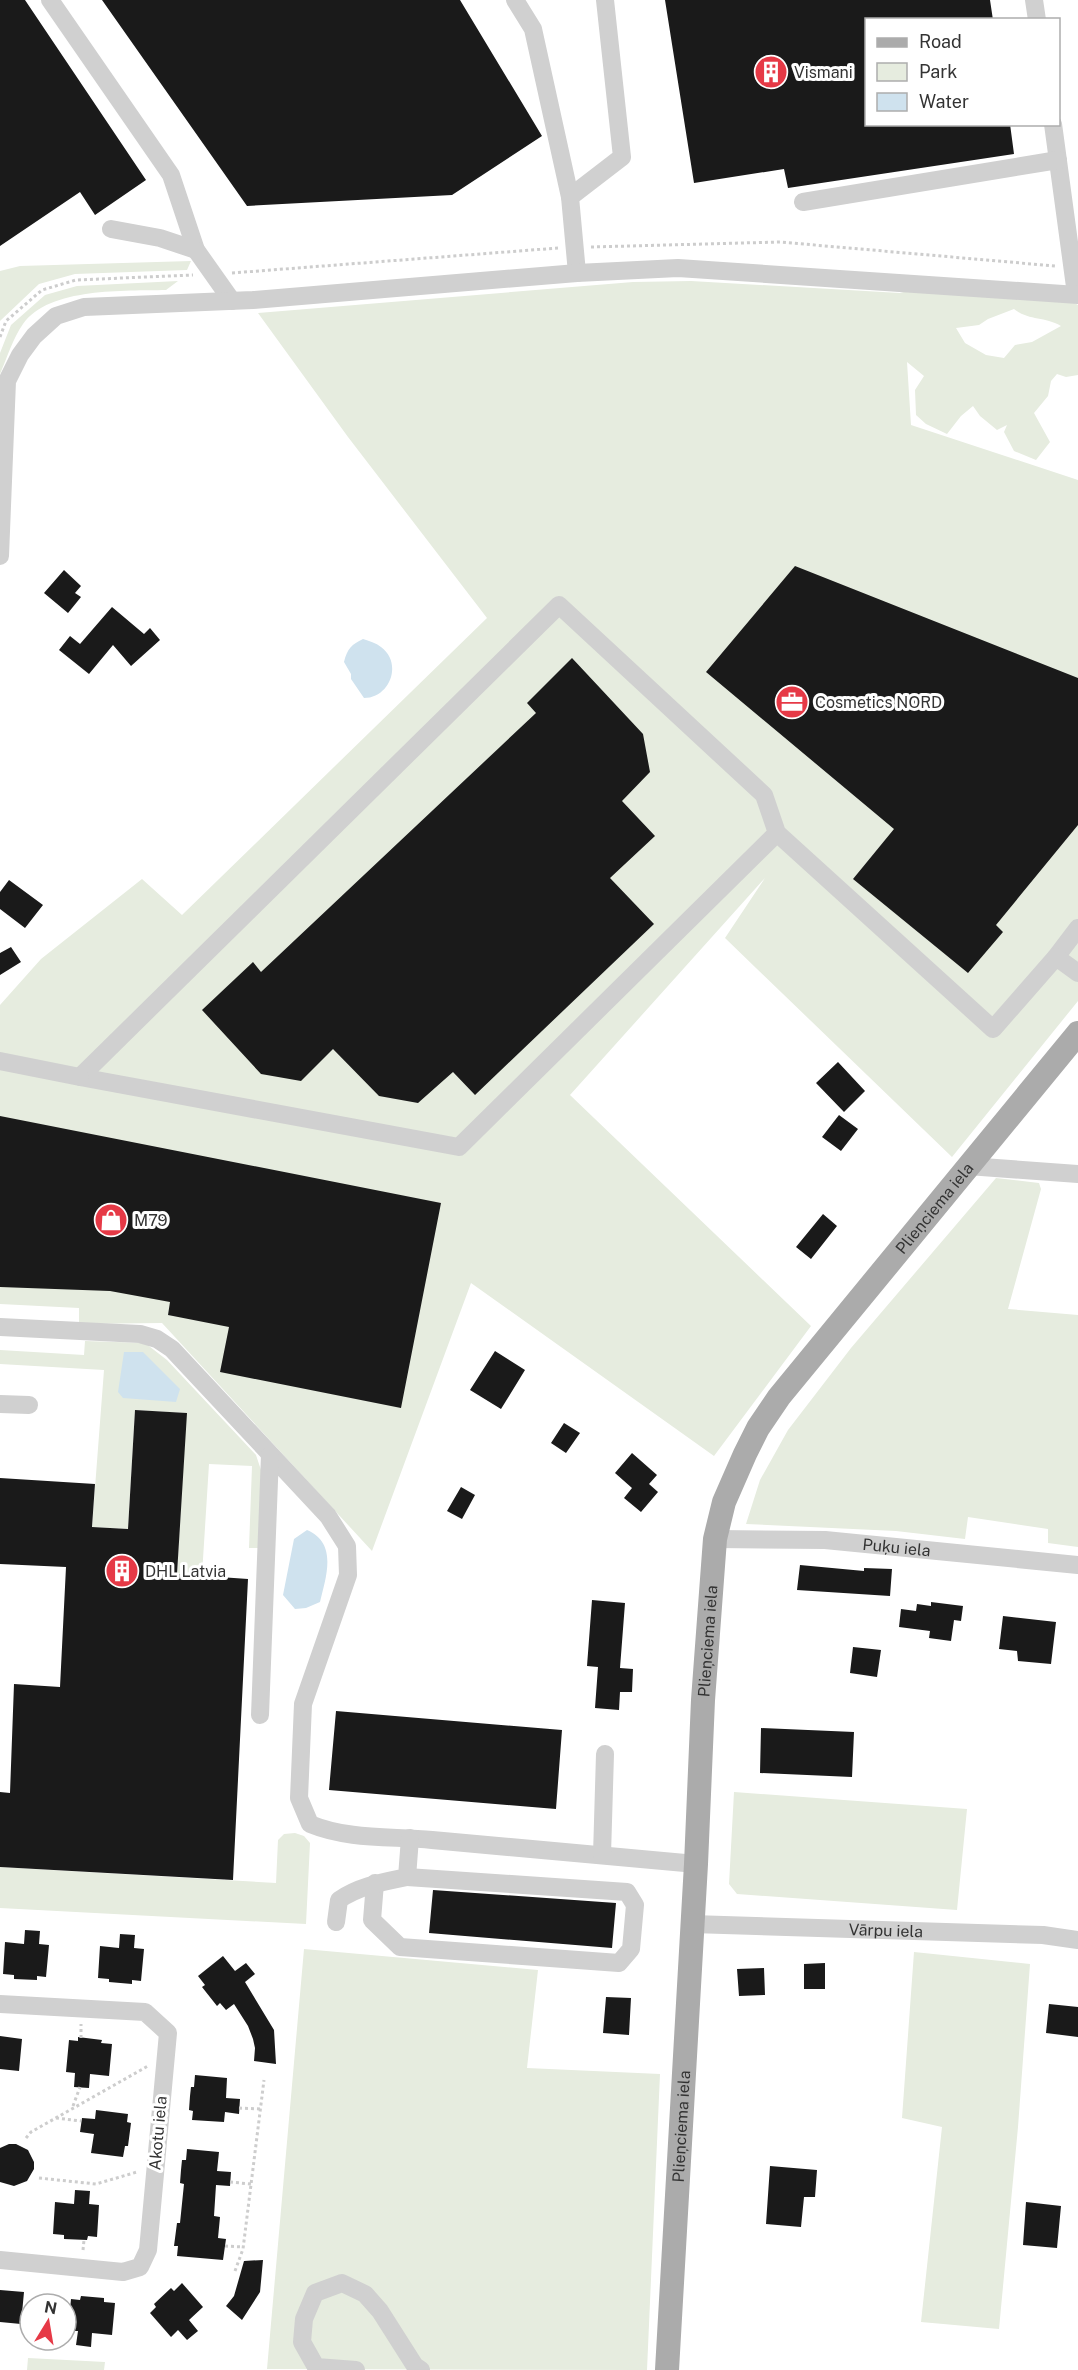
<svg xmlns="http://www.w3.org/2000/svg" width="1078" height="2370" viewBox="0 0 1078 2370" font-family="'Public Sans',sans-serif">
<rect width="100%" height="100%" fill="#fff"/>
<path fill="#e6ecdf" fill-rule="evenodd" d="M191,261L187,270L75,274L39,284L0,321V271L20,266Z
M178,281L166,290C126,291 49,287 23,324C13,338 7,358 0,374V353L11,325L45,295L77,286Z
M691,281L900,293L918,288L1069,300L1078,305V375L1066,377L1057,374L1051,381L1048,396L1034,413L1050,442L1036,460L1014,451L1004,432L1007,425L997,430L980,416L973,406L961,416L947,434L926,424L916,415L915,390L924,376L907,362L911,425L1078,480V1001L952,1157L725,938L765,878L570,1095L811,1326L714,1456L471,1283L372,1551L162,1323L79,1324V1308L0,1304V1005L41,959L142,879L182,915L487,618L348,437L258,313L633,282ZM1014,309C1029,321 1044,316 1061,326L1032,342L1015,345L1004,358L986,355L965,343L956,328L979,325L988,319Z
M996,1178L1039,1183L1041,1189L1008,1309L1078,1315V1547L1048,1543V1529L968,1517L965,1539L896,1531L746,1524L760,1480L788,1430L851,1348Z
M85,1341L145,1343L167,1360L256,1455L263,1476L259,1548H249L252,1466L209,1464L202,1575L177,1574L186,1413L135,1410L128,1529L92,1527L104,1370L0,1364V1350L84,1355Z
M734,1792L967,1809L957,1910L737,1894L729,1884Z
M295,1833L304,1836L310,1843L306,1924L0,1908V1867L276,1883L278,1840L284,1834Z
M304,1949L538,1970L527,2068L660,2074L647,2370L267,2369Z
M914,1952L1030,1964L1018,2127L999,2329L921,2322L942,2127L902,2118Z
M28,2358L105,2362L104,2370H27Z"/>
<path fill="#cfe2ee" d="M363,639C369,641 376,643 381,647C403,663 390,698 364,698L351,679V674L344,662C347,649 352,644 363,639Z
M124,1352H143L180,1389L176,1402L123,1398L118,1392Z
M307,1530C338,1543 326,1577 320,1602L306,1608L295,1609L283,1595L294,1539Z"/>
<path fill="#1a1a1a" d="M0,0H25L146,180L95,215L80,192L0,246Z
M102,0H460L542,136L452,195L247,206Z
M665,0H990L993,20H867V124H1010L1014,154L788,188L784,169L694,183Z
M795,566L1078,678V825L996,925L1003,932L968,973L853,879L894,829L706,672Z
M64,570L81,586L75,593L81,597L68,613L44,593Z
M112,607L144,634L150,628L160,640L131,666L113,645L89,674L59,650L70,636L80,644Z
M572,658L643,734L650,772L622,801L655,836L610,878L654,924L475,1095L453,1072L418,1103L379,1096L333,1049L301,1081L261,1074L202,1010L253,962L261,972L536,713L527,703Z
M9,880L43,905L25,928L0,909V892Z
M11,947L21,962L0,975V953Z
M838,1062L865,1091L844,1112L816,1083Z
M839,1115L858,1129L841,1151L822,1137Z
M0,1116L441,1203L401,1408L220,1372L229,1327L168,1315L170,1302L110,1291L0,1287Z
M823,1214L837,1226L811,1259L796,1247Z
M495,1351L525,1370L501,1409L470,1390Z
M135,1410L187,1413L177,1574L248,1579L233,1880L0,1867V1792L10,1793L14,1684L60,1687L66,1567L0,1564V1478L95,1484L92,1527L128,1529Z
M564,1423L580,1433L566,1453L551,1443Z
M632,1453L657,1475L649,1484L658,1492L641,1512L624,1498L632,1488L615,1473Z
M461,1487L475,1495L462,1519L447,1511Z
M800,1565L864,1571V1568L892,1569L890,1596L797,1590Z
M592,1600L625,1603L620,1668L633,1669L632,1692H620L619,1710L595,1708L598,1667L587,1666Z
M931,1602L963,1606L961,1621L954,1620L951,1641L929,1638L930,1631L899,1627L901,1609L916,1611L917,1604L931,1606Z
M1003,1616L1056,1622L1051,1664L1018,1661L1017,1651L999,1649Z
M853,1647L881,1650L877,1677L850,1673Z
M336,1711L562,1730L556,1809L329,1790Z
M761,1728L854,1732L852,1777L760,1773Z
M433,1890L616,1903L612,1948L429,1933Z
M25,1930L40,1931L39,1944L49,1945L46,1977L37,1976V1980L14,1979V1975L3,1974L5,1942L24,1944Z
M120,1934L135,1935L134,1948L144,1949L141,1981L132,1980V1984L109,1982V1979L98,1978L100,1946L119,1948Z
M223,1956L235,1971L246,1963L255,1974L245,1982L274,2030L276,2064L254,2061L255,2048L253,2039L248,2026L234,2004L226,2010L220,2003L217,2006L202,1987L205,1985L198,1976Z
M825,1963V1989H804V1964Z
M764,1968L765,1995L739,1996L737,1969Z
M606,1997L631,1998L629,2035L603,2033Z
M1049,2004L1078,2007V2037L1046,2033Z
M0,2036L22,2039L19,2071L0,2069Z
M78,2037L102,2040L101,2043L112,2044L109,2076L90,2074L89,2088L74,2087L75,2073L66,2072L69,2040L78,2041Z
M195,2075L227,2078L226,2098L240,2099L239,2114L225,2112L224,2122L192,2120L193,2111L189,2110L190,2096L191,2087H194Z
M96,2110L128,2114L127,2122L131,2123L128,2146H125L123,2157L91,2153L94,2134L80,2132L82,2118L95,2119Z
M9,2144H16L28,2150L34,2162V2169L27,2181L14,2186L0,2182V2148Z
M187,2149L219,2152L217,2171L231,2172L230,2186L216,2185L214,2216L220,2217L218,2238L226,2239L223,2260L177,2256L178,2246H174L177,2223H180L184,2184L180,2183L181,2170L182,2160H186Z
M770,2166L817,2170L815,2197H804L801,2227L766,2224Z
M75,2190L90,2191L89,2204L99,2205L97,2237L88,2236L87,2240L64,2239V2235L53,2234L55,2202L74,2204Z
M1026,2202L1061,2206L1057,2248L1023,2245Z
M263,2260L260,2292L242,2320L226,2306L234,2296L244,2261Z
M182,2283L203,2307L189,2320L198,2331L187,2340L178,2330L171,2337L150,2313L156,2307L154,2304L171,2288L174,2291Z
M0,2290L24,2292L21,2324L0,2322Z
M81,2296L104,2298V2302L115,2303L112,2335L92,2333L91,2347L76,2345L78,2331H68L71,2299L80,2300Z"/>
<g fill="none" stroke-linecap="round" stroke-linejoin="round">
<path stroke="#cdcdcd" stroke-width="3" stroke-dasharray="3 3" stroke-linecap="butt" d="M591,247L780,242L1055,266
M232,273L558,248
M0,337L6,321L42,290L76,280L193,275
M81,2038V2024
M73,2106L80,2087
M239,2108L260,2109
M56,2118L81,2121
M26,2138L31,2132L148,2066
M39,2178L96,2184L137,2172
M230,2182L251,2184
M225,2246L244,2247
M83,2250L84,2240
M235,2271L243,2249L264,2080"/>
<g stroke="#d0d0d0" stroke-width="18">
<path d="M50,0L171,175L196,250L232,301"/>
<path d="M515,0L533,29L570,197"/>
<path d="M1034,0L1037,20"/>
<path d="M1053,124L1076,294"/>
<path d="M803,202L1058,160"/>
<path d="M111,229L160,238L196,250"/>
<path d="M577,273L570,197L622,157L605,0"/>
<path d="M0,556L7,381L20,355L34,336L56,316L84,307L253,300L577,273L678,268L1078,295"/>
<path d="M777,833L459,1147L80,1077L559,605L764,795L777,833L993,1029L1056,957L1078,928"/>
<path d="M1056,957L1078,973"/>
<path d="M0,1061L80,1077"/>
<path d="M968,1166L1078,1174"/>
<path d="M0,1327L140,1334L157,1339L172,1349L328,1516L347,1546L348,1575L303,1704L299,1798L310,1824C349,1840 391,1836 432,1840C520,1848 608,1856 696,1864"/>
<path d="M0,1404L29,1405"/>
<path id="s1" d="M715,1539L825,1540L1078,1565"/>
<path d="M260,1715L270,1455"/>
<path d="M602,1855L605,1754"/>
<path d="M375,1883L372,1920L400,1947L619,1963L631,1949L635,1905L627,1892L407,1877"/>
<path d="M336,1922L339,1900C359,1886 383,1882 407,1877L410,1838"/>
<path id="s2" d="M692,1924L1043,1935L1078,1940"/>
<path d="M0,2004L145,2012L168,2033L148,2250L140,2267L123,2272L0,2260"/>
<path d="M356,2370L316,2367L302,2342L304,2319L315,2293L342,2283L365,2294L380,2311L415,2366L421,2370"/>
</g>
<path stroke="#ababab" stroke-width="24" id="s3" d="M667,2370L696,1864L703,1700L715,1539L724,1502L745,1454L758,1428L779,1397L1078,1033"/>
</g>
<defs>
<g id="building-disc" transform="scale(1.725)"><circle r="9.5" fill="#e63946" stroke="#fff"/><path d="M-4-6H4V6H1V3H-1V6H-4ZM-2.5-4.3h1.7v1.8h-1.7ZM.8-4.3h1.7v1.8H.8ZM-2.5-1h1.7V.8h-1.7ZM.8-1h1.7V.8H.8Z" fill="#fff"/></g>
<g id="office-disc" transform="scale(1.725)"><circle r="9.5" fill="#e63946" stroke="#fff"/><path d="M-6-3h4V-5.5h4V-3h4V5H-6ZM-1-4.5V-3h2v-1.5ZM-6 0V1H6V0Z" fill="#fff"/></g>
<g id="shop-disc" transform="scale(1.725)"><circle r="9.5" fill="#e63946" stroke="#fff"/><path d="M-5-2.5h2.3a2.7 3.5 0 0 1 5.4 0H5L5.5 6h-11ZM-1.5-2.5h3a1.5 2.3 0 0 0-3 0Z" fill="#fff"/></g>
</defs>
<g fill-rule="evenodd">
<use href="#building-disc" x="771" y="72"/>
<use href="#office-disc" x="792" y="702"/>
<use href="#shop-disc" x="111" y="1220"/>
<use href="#building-disc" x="122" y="1571"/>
</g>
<g text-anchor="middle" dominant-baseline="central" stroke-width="6" stroke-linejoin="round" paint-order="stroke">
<g font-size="16" fill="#333" stroke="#fff" text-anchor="start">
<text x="794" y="72">Vismani</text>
<text x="815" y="702">Cosmetics NORD</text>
<text x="134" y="1220">M79</text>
<text x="145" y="1571">DHL Latvia</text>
</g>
<g font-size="16" fill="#333" stroke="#fff">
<text stroke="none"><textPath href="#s3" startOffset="1234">Plieņciema iela</textPath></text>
<text stroke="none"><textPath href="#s1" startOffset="182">Puķu iela</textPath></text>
<text stroke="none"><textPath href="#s3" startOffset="730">Plieņciema iela</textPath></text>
<text stroke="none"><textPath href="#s2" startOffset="194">Vārpu iela</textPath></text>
<text stroke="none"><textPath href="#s3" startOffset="244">Plieņciema iela</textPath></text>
<text transform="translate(158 2133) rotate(-85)">Akotu iela</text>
</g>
</g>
<rect x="865" y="18" width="195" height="108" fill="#ffffff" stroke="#adadad" stroke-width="1.5"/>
<rect x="877" y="38" width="30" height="9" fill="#ababab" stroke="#adadad" stroke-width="1.5"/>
<text x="919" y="48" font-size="18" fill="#333333">Road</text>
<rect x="877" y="63" width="30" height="18" fill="#e6ecdf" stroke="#adadad" stroke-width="1.5"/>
<text x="919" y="78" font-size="18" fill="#333333">Park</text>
<rect x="877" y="93" width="30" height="18" fill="#cfe2ee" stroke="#adadad" stroke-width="1.5"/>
<text x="919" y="108" font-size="18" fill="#333333">Water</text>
<g transform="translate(48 2322) rotate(11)"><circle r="28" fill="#ffffff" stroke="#adadad" stroke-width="1.5"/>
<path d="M0-4.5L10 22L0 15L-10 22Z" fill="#e63946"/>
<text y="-9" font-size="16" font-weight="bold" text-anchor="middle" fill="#333333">N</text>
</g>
</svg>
